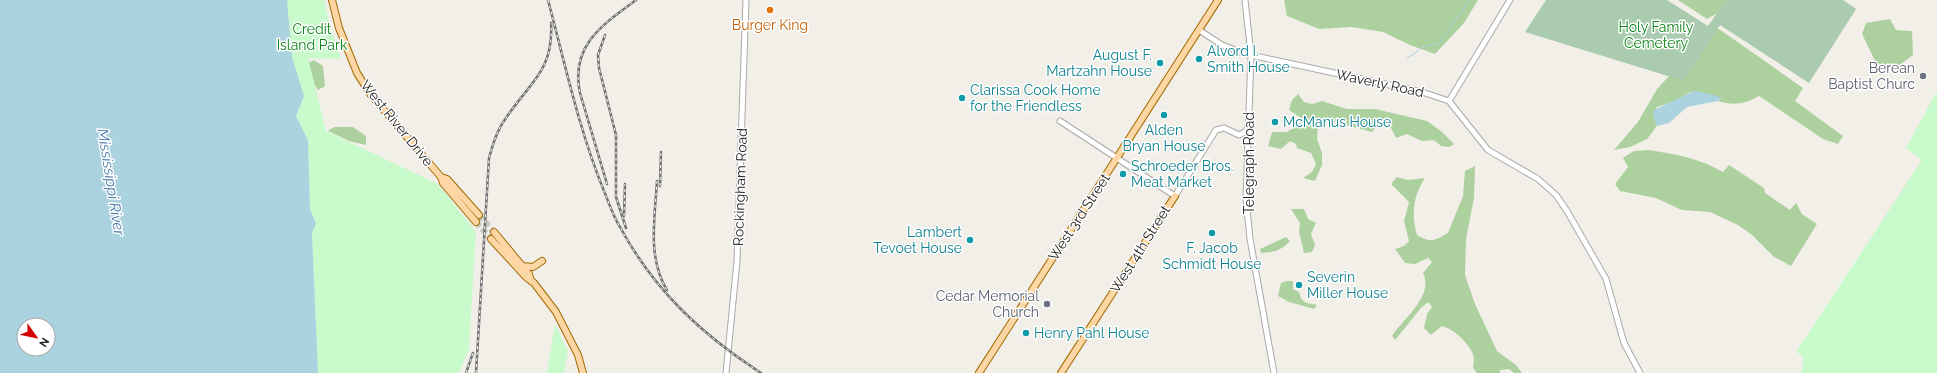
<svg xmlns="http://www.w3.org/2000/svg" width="1937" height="373" viewBox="0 0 1937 373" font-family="Raleway,sans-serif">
<rect width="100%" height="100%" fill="#f2efe9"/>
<path fill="#add19e" d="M1284,0H1478L1464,23L1435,54L1410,45L1383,32L1352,27L1319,29L1287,16Z
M1678,0H1727L1718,13L1707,19Z
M1890,19L1896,30L1912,31L1913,55L1897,67L1877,65L1862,34L1866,23Z
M1713,29H1719L1803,88L1795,101L1843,136L1838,144L1823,139L1759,96C1745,104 1734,106 1718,101L1721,98L1690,92L1678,100L1657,107L1653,115L1657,126L1647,139L1630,147L1614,150L1638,122L1657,89Z
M314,60L323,66L325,86L318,90L314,84L308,63Z
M1298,94L1304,102L1312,104L1322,101L1347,109H1375L1427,121L1442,132L1454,144L1450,147L1441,146L1434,140L1422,141L1407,134L1396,138L1390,126H1377L1372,132L1330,121L1318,127L1317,139L1322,153V165L1315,181L1303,178L1312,172L1316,164L1311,153L1297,148L1296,144L1290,141L1281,149L1268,146L1272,132H1287L1301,123V118L1289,110L1292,100Z
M334,127H353L366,136V145L349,141L328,131Z
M1648,150C1675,154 1699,158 1723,172L1729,165L1764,188L1765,193L1790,210L1796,203L1802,214L1817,224L1791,266L1774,257L1752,235L1738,225L1710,212L1682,210L1656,198L1620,191L1615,184L1628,167L1623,158L1634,151Z
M1475,166L1474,198L1466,239L1465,275L1475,304L1497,351L1516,365L1522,373H1514L1509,369L1500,370V373H1477L1473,368C1473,365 1474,362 1474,359C1473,346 1454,329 1442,326L1431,335L1424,328L1427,314L1432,307L1428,302L1421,308L1395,340L1392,336C1404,318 1434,296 1423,273L1432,262L1428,258L1415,264L1405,263L1395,249L1404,246L1409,241L1404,221L1409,202L1391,184L1397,177L1408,180L1425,178C1413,196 1411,215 1417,235C1431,243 1434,241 1448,233L1463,196L1465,171Z
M1291,209H1304L1308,219L1316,223L1311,234L1315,245L1312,252L1304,253L1299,232L1300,223Z
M1286,237L1290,241C1281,251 1274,252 1261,253L1260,249Z
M1287,281H1293V289L1299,292C1301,303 1307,303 1317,305L1314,309L1289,302L1278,296L1281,283Z"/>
<path fill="#aacbaf" d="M1546,0H1667L1708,26L1726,0H1843L1856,9L1809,83L1720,25L1684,81L1525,32Z"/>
<path fill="#c8facc" d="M287,0H324L329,21L341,59L308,58L326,131L438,184L476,232L469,349L459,373H318L312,233L316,224L310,209L308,140L296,116L304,96L292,57Z
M1937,91V373H1800L1803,367V356L1796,352L1922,160L1906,148Z
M555,324L568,351L564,373H547Z"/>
<path fill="#aad3df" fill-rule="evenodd" d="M0,0H287L292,57L304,96L296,116L308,140L310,209L316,224L312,233L318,373H0ZM24,325H48V349H24Z
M1694,91L1714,95L1721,98L1718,101L1687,107L1669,123L1657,126L1653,115L1654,110Z"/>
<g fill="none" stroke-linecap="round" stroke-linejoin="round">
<path stroke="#aad3df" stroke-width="1" d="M1407,58L1414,54L1422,47L1439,43L1470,0"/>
<path stroke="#c8c6c1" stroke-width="6" stroke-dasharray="6 3" stroke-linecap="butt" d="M479,215L494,232
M476,222L491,239"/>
<g stroke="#a9a9a9" stroke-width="7">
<path id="minor" d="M1245,0L1251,55L1246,199L1250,239L1274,373
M1199,30L1222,45L1246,54L1422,92L1449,101L1488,150L1538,179L1556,195L1567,211L1606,279L1624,343L1640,373
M1449,101L1510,0
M1060,121L1175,196L1216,130L1224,128L1239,135L1245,132L1248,127
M726,373L737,261L746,0"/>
</g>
<g stroke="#a06b00" stroke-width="8">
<path id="major" d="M332,0L339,28L357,73L371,95L441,177L443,183L476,222
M441,177L447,179L479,215
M494,232L529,274L531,281
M491,239L526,277L534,283L556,312L578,355L583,373
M522,266L533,267L542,261
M979,373L1218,0
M1061,373L1175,196"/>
</g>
<use href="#minor" stroke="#fff" stroke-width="5"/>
<use href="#major" stroke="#fcd6a4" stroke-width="6"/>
<g stroke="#707070" stroke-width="2.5">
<path id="rail" d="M548,0C565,64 579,130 604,191C609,203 613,216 620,227C654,290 701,334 761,373
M605,35L598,55L599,68L616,135V197L626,228
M657,181C655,216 647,258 667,290
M607,184L580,93C570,46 602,25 636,0
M660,186L661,152
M624,216L625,184
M466,373L473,353
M476,373L489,158C493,144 497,130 506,118C529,83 554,71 551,23"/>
</g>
<use href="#rail" stroke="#fff" stroke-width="1" stroke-dasharray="3" stroke-linecap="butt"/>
</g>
<circle fill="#e8710a" stroke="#fff" stroke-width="1.5" cx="770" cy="10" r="4"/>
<g fill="#0f9aa8" stroke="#fff" stroke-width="1.5">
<circle cx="1199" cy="59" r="4"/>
<circle cx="1160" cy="63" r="4"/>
<circle cx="962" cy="98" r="4"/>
<circle cx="1164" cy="115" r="4"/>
<circle cx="1275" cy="122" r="4"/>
<circle cx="1123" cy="174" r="4"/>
<circle cx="1212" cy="233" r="4"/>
<circle cx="970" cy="240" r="4"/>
<circle cx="1299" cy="285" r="4"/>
<circle cx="1026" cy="333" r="4"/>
</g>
<g fill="#6b7280" stroke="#fff" stroke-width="1.5">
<circle cx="1923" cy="76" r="4"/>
<circle cx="1047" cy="304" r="4"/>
</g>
<g text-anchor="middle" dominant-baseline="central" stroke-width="3" stroke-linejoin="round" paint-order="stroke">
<g font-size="14" fill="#c56008" stroke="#fff">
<text x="770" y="25">Burger King</text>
</g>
<g font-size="14" fill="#0c8416" stroke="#fff">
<text x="1656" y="27">Holy Family<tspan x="1656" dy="16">Cemetery</tspan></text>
<text x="312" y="29">Credit<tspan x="312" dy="16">Island Park</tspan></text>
</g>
<g font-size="14" fill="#0d838f" stroke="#fff" text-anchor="start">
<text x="1207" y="51">Alvord I.<tspan x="1207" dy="16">Smith House</tspan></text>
<text x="1152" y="55" text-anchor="end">August F.<tspan x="1152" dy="16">Martzahn House</tspan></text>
<text x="970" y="90">Clarissa Cook Home<tspan x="970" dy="16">for the Friendless</tspan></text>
<text x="1283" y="122">McManus House</text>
<text x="1164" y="130" text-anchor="middle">Alden<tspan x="1164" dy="16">Bryan House</tspan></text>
<text x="1131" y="166">Schroeder Bros.<tspan x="1131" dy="16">Meat Market</tspan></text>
<text x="962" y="232" text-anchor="end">Lambert<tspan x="962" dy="16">Tevoet House</tspan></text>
<text x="1212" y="248" text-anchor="middle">F. Jacob<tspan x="1212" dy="16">Schmidt House</tspan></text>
<text x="1307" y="277">Severin<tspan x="1307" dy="16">Miller House</tspan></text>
<text x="1034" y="333">Henry Pahl House</text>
</g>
<g font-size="14" fill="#5b616d" stroke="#fff" text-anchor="end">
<text x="1915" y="68">Berean<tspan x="1915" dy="16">Baptist Churc</tspan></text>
<text x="1039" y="296">Cedar Memorial<tspan x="1039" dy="16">Church</tspan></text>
</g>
<g font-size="14" fill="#222" stroke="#fff">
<text transform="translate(1380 83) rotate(12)">Waverly Road</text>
<text transform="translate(397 123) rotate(51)">West River Drive</text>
<text transform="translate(1249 163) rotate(-90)">Telegraph Road</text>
<text transform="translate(740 187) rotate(-88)">Rockingham Road</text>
<text transform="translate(1079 217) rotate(-57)">West 3rd Street</text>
<text transform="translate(1140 249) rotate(-58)">West 4th Street</text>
</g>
<g font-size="15" font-style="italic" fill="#4a7aab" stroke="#fff">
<text transform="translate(111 182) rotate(81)">Mississippi River</text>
</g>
</g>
<g transform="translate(36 337) rotate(123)"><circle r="19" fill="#ffffff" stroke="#a7a7a7"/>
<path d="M0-3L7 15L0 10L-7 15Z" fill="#d40000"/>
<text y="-6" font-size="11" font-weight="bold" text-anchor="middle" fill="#222222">N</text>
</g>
</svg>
